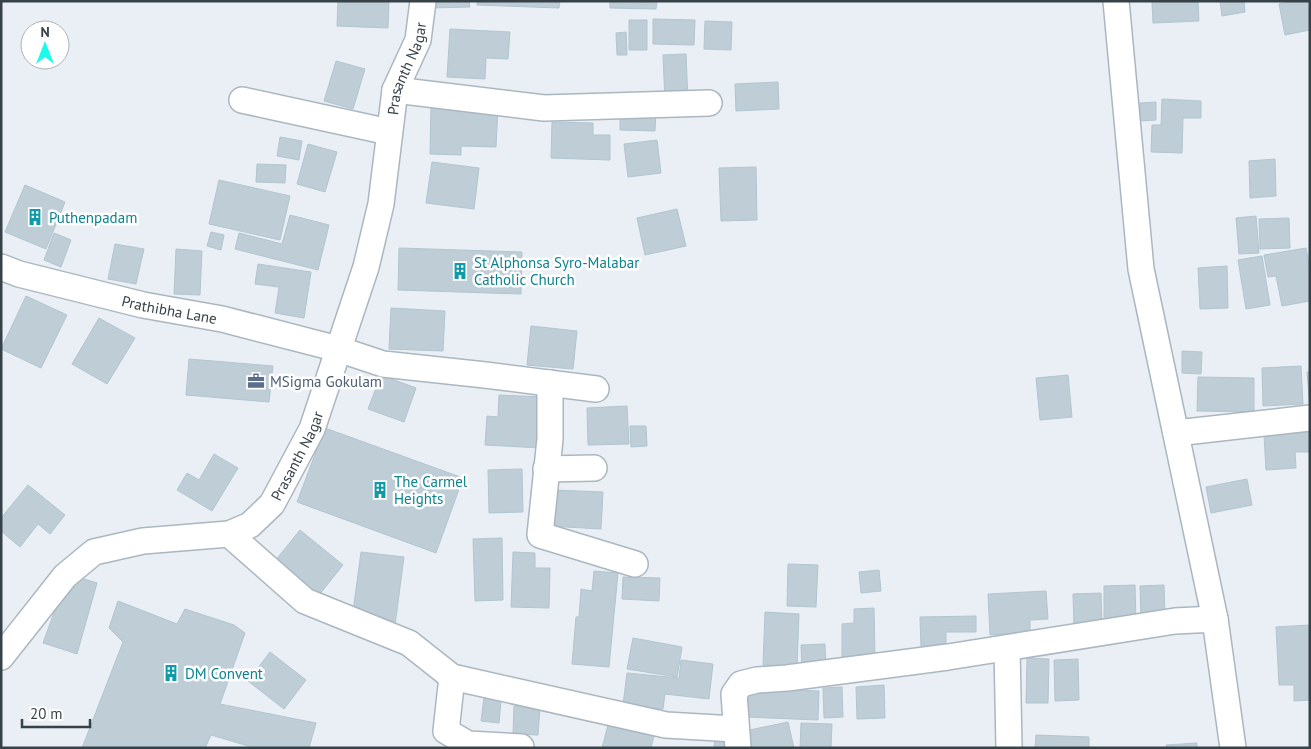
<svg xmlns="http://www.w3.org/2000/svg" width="1311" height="749" viewBox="0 0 1311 749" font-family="'PT Sans',sans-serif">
<rect width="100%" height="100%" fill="#e9eff4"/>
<path fill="#becdd6" stroke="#b1c5d1" d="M338,1H389L388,28L337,26Z
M429,1H469L470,7L430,8Z
M477,1H560L559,8L477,5Z
M610,1H657L656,9L610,8Z
M1152,1H1198L1199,21L1153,23Z
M1220,1H1244L1245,12L1222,16Z
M1294,1H1310V30L1285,35L1279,4Z
M653,19L695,20L694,45L653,44Z
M629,20H647V50H629Z
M705,21L732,22L731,50L704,49Z
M450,29L510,32L508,59L486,58L485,79L447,77Z
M626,32L627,55H617L616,33Z
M686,54L688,101H665L663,55Z
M336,61L365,69L353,109L324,101Z
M778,82L779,109L736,111L735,84Z
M1162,99L1201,101V118H1183L1182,153L1151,152L1152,125H1161Z
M1156,102V120L1140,121V103Z
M431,104L498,106L496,147L461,146V155L430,154Z
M620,109H656L655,131L620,130Z
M552,122L593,123V135H610V160L551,158Z
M280,137L302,141L299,160L277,156Z
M657,140L661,173L628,177L624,144Z
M308,144L337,152L325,192L297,184Z
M1275,159L1276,196L1250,198L1249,161Z
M432,162L479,168L474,209L426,203Z
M257,164L286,165L285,183L256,182Z
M756,167L757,220L721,221L719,168Z
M219,180L290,196L280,240L209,224Z
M25,185L65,202L46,249L5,232Z
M677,209L686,246L645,255L637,218Z
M290,215L329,225L318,270L235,249L239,233L282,244Z
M1256,216L1259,253L1239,254L1236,218Z
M1289,218L1290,248L1260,249L1259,219Z
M211,232L224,235L221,250L207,246Z
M54,233L71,240L61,267L44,260Z
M115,244L144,249L136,284L108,279Z
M399,248L522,252L521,294L398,290Z
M1306,248L1310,269V301L1282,306L1276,276L1268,277L1264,255Z
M176,249L202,251L200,295L174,294Z
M1262,256L1270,305L1246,309L1238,260Z
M258,264L311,272L304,318L275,313L279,287L255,284Z
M1227,266L1228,308L1200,309L1198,268Z
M26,296L67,315L41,368L1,349Z
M391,308L445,311L443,351L389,349Z
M99,318L135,338L107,384L72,364Z
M531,326L577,331L573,369L527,365Z
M1182,351L1202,352L1201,374L1182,373Z
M189,359L273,366L269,402L186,395Z
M1301,366L1303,404L1263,406L1262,368Z
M1307,372H1310V409Z
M381,375L416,388L404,422L368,409Z
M1068,375L1072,417L1040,420L1036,378Z
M1198,377L1254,378V412L1197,411Z
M499,395L544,397L541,448L485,445L487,416L498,417Z
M627,406L629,444L588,445L587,408Z
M630,426H646L647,446L631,447Z
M325,428L463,478L436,553L297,502Z
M1309,432L1310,452H1295L1296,468L1266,470L1264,435Z
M214,454L238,468L212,511L177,490L187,473L199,480Z
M522,469L523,512L489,513L488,470Z
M1247,479L1252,505L1211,513L1206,487Z
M28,485L65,515L50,534L38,524L20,547L1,531V518Z
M553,490L603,492L601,529L548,526Z
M300,530L343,565L319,595L275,561Z
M502,538L503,600L475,601L473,539Z
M361,552L404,557L395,625L352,619Z
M513,552L535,553V568H550L549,608L511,607Z
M788,564L818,565L816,607L787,606Z
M879,570L881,591L861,593L859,572Z
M594,571L618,573L609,667L572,664L576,617H579L581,589L592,591Z
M68,574L97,583L77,654L43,643Z
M623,577L660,578L659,601L622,599Z
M1135,585L1136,624L1104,625V586Z
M1164,585L1165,619H1141L1140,586Z
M1046,591L1048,619L1030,620V632L990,635L988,594Z
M1101,593L1102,626L1074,627L1073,594Z
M118,601L177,624L185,609L234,625L245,633L220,704L316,723L309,748H255L211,735L205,748H82L123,642L109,628Z
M874,608L875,659L842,660V624L854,623V609Z
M765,612L799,614L797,666L763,665Z
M976,616V632H946V647H921L920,617Z
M1310,625V700L1294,701V685H1279L1276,627Z
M633,638L682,647L677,677L627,669Z
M825,644L826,671L802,672L801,645Z
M270,652L306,680L284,709L248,681Z
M1027,658L1049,659L1048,703H1026Z
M1078,659L1079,700L1055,701L1054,660Z
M681,660L713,664L709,699L665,694L663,709L623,705L627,673L679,678Z
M884,685L885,718L857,719L856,687Z
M842,687L843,717L824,718L823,688Z
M748,688L819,691L818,720L746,717Z
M484,698L501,700L499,723L481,721Z
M514,706L540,707L538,735L513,734Z
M609,721L655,732L651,748H602Z
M788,722L794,748H743L740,732Z
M801,723L832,724L831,748H800Z
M715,734L731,735L730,748H714Z
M1036,735L1089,737V748H1035Z
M1197,743V748H1167L1166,745Z"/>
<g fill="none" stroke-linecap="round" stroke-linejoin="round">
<g stroke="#abb7c0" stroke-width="28">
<g id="minor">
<path d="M1116,1L1141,269L1215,619"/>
<path d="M395,90L544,108L709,103"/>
<path d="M242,100L389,132"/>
<path id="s1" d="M1,267L19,274L143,305L222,319L338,349L383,364L485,375L596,389"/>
<path d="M550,383V439L540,535L635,564"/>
<path d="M1176,433L1310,418"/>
<path d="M546,469L594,468"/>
<path d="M229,534L305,601L409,643L452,677L666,725L735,729"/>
<path d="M1007,648L1009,748"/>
<path id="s2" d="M1,657L65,576L94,552L143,541L229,534L250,525L272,504L312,429L366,267L381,204L395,90L418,40L423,1"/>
<path d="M452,677L446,731L468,744L521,747"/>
<path d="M738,748L734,694L741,684L757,680L787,678L948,657L1175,621L1215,619L1233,748"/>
</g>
</g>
<use href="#minor" stroke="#fff" stroke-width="25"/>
</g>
<defs>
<g id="building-bare" transform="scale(1.35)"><path d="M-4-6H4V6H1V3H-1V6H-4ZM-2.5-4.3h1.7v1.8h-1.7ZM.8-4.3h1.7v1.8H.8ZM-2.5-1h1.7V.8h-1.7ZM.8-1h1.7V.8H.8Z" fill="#0f9aa8" stroke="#fff" stroke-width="2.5" paint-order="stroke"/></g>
<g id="office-bare" transform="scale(1.35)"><path d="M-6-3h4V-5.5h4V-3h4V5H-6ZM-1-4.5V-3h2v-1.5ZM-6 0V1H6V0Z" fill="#5c6f8a" stroke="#fff" stroke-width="2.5" paint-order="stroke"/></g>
</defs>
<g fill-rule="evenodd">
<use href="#building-bare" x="35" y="217"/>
<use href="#building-bare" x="460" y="271"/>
<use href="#office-bare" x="256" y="381"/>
<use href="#building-bare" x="380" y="490"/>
<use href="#building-bare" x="171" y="673"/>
</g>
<g text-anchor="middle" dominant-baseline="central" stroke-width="5" stroke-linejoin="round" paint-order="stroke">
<g font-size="15" fill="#374248" stroke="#fff">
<text stroke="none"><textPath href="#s2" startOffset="790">Prasanth Nagar</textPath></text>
<text stroke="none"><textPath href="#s1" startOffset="174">Prathibha Lane</textPath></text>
<text stroke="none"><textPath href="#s2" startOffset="385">Prasanth Nagar</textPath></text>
</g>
<g font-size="15" fill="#0d838f" stroke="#fff" text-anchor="start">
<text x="49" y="217">Puthenpadam</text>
<text x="474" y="262">St Alphonsa Syro-Malabar<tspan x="474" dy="17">Catholic Church</tspan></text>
<text x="394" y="481">The Carmel<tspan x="394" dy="17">Heights</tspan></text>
<text x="185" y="673">DM Convent</text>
</g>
<g font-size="15" fill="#4e5e75" stroke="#fff" text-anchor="start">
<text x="270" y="381">MSigma Gokulam</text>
</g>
</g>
<rect width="1311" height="749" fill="none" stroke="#374248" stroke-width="5"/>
<g transform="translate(45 45)"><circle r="24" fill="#ffffff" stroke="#afb3b6"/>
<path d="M0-4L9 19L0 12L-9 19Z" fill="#19fceb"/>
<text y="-8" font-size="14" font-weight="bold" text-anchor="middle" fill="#374248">N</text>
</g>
<path d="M22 719v8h68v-8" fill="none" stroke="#374248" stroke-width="2.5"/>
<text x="30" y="719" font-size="15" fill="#374248" stroke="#ffffff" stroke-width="4" paint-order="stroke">20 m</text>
</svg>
